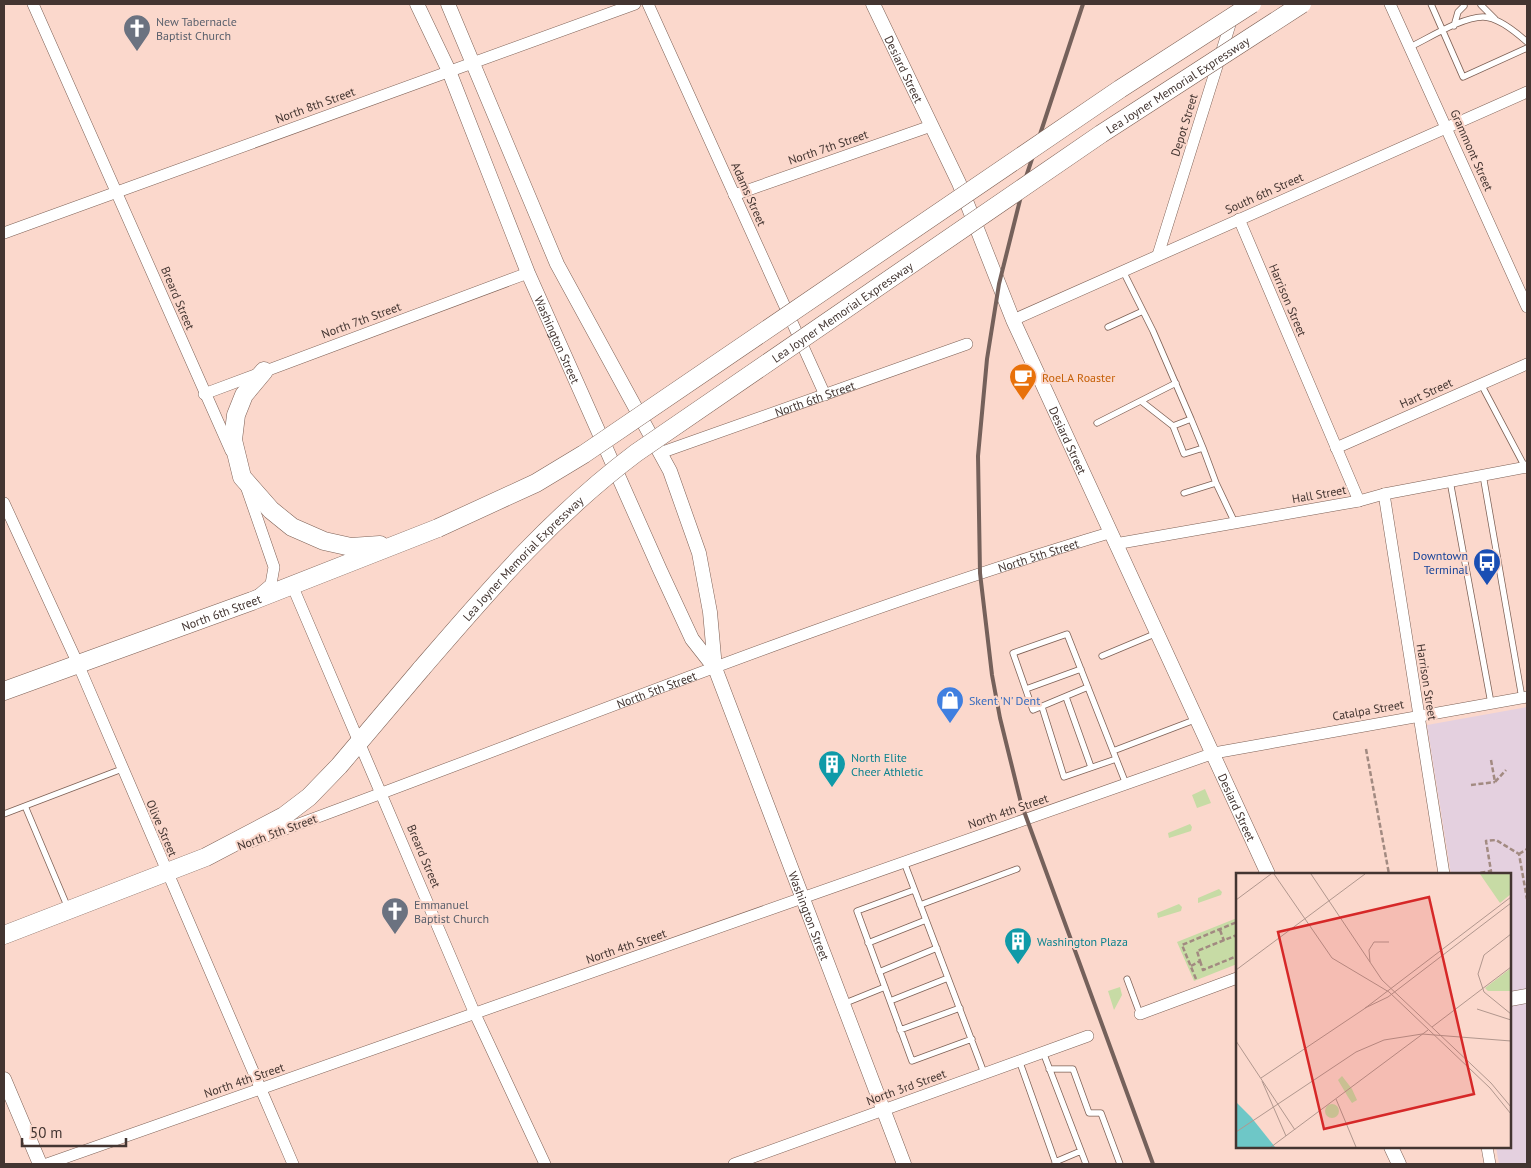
<svg xmlns="http://www.w3.org/2000/svg" width="1531" height="1168" viewBox="0 0 1531 1168" font-family="'PT Sans',sans-serif">
<rect width="100%" height="100%" fill="#fbd8cc"/>
<path fill="#e4d0df" d="M1527,707V1164H1499L1496,1147H1510V874H1451L1427,725Z"/>
<path fill="#c7dba5" d="M1205,789L1211,803L1197,808L1192,795Z
M1190,824L1192,827L1191,831L1169,838L1168,833Z
M1219,889L1222,892L1221,895L1198,903V898Z
M1179,904L1182,907L1181,911L1158,918L1157,913Z
M1237,918V964L1194,981L1177,942Z
M1120,987L1122,995L1114,1010L1108,991Z"/>
<g fill="none" stroke-linecap="round" stroke-linejoin="round">
<g stroke="#7d6055" stroke-width="7">
<path id="service" d="M1431,4L1463,77L1527,48
M1481,5L1495,19
M1454,26L1458,12L1464,6
M1410,47C1429,38 1462,17 1483,17C1498,17 1517,33 1527,42
M1123,271L1153,331L1191,419L1173,426L1184,454L1203,448L1191,419
M1108,327L1143,311
M1481,384L1525,467
M1141,401L1173,426
M1097,423L1176,383
M1203,448L1216,483L1235,523
M1483,475L1522,698
M1450,481L1491,703
M1184,493L1216,483
M1102,656L1157,633
M1088,687L1033,710L1013,653L1067,634L1113,751
M1026,689L1081,669
M1066,697L1091,767
M1042,707L1064,777L1116,759
M1126,784L1113,751L1197,719
M25,806L68,908
M4,814L122,769
M904,862L984,1073
M914,890L857,911L912,1061L972,1039
M920,905L1017,869
M868,943L926,920
M879,972L937,948
M1127,979L1140,1014
M890,1001L948,978
M843,1004L885,987
M900,1030L960,1008
M1043,1052L1086,1164
M1019,1060L1056,1164
M1049,1069H1073L1089,1113H1101L1120,1164
M1055,1162L1081,1151"/>
</g>
<g stroke="#7d6055" stroke-width="12">
<g id="minor">
<path d="M33,4L231,451"/>
<path d="M648,4L825,395"/>
<path d="M1390,4L1527,307"/>
<path d="M734,195L931,126"/>
<path d="M1239,219L1359,501"/>
<path d="M4,233L635,4"/>
<path d="M1158,255L1233,15"/>
<path d="M1013,320L1527,92"/>
<path d="M204,394L528,273"/>
<path d="M1336,448L1527,364"/>
<path id="s1" d="M660,453L967,344"/>
<path d="M247,489L274,567L271,584L258,595"/>
<path d="M1384,494L1444,874"/>
<path d="M4,503L78,664L293,1164"/>
<path d="M1115,544L1359,501L1384,494L1527,467"/>
<path d="M292,585L475,1014L545,1164"/>
<path id="s2" d="M250,842C536,738 818,620 1109,533"/>
<path d="M1140,1014L1237,978"/>
<path d="M1487,1147L1490,1164"/>
<path d="M47,1164L1214,753L1527,697"/>
<path d="M734,1164L1088,1036"/>
</g>
</g>
<g stroke="#7d6055" stroke-width="15">
<g id="tertiary">
<path id="s3" d="M417,4L449,71L528,273L660,570L692,639L714,667"/>
<path id="s4" d="M448,4L557,264L670,471L699,553L710,612L715,668L904,1164"/>
<path id="s5" d="M873,4L959,183L1013,320L1268,874"/>
<path d="M1510,999L1527,996"/>
<path d="M4,1079L40,1164"/>
<path d="M1391,1147L1399,1164"/>
</g>
</g>
<g stroke="#7d6055" stroke-width="19">
<g id="primary">
<path d="M264,371L244,395L236,415L233,440L242,477L271,510L292,527L324,541L351,547L380,545"/>
<path id="s6" d="M4,691L252,601L438,528"/>
<path d="M4,935L206,857L284,816L309,797L339,766L422,668"/>
</g>
</g>
<path stroke="#a28a81" stroke-width="2.5" stroke-dasharray="5 2.5" stroke-linecap="butt" d="M1366,749L1389,874
M1491,760L1495,782L1506,770
M1471,785L1495,782
M1519,854L1527,849
M1473,874L1491,871L1486,841L1496,840L1519,854L1527,899
M1220,930L1224,941
M1200,961L1203,970L1237,956
M1191,966L1200,961L1197,951L1237,935
M1196,979L1182,945L1237,922"/>
<use href="#service" stroke="#fff" stroke-width="5.5"/>
<use href="#minor" stroke="#fff" stroke-width="11"/>
<use href="#tertiary" stroke="#fff" stroke-width="14"/>
<use href="#primary" stroke="#fff" stroke-width="18"/>
<path stroke="#75615b" stroke-width="4" d="M1083,4L1025,180L999,284L987,359L978,456L980,573L992,675L1000,718L1021,803L1153,1164"/>
<g stroke="#7d6055" stroke-width="19" stroke-linecap="butt">
<g id="primary-bridge">
<path d="M438,528L536,483L584,454L1120,89L1252,4"/>
<path id="s7" d="M422,668C491,588 551,517 636,453L1101,134L1302,4"/>
</g>
</g>
<use href="#primary-bridge" stroke="#fff" stroke-width="18"/>
</g>
<defs>
<g id="church-pin" transform="scale(1.4375)"><path d="M0 17L-7.5 6A9.5 9.5 0 1 1 7.5 6Z" fill="#6b7280" stroke="#fbd8cc"/><path d="M-1.2-6h2.4v3.5h3.3v2.4h-3.3V6h-2.4V-.1h-3.3v-2.4h3.3Z" fill="#fff"/></g>
<g id="cafe-pin" transform="scale(1.4375)"><path d="M0 17L-7.5 6A9.5 9.5 0 1 1 7.5 6Z" fill="#e8710a" stroke="#fbd8cc"/><path d="M-5.5-4.5H6V0H3Q3 3.5 0 3.5H-2.5Q-5.5 3.5-5.5 0ZM3-3.2v2h1.7v-2ZM-6 4.5H4V6H-6Z" fill="#fff"/></g>
<g id="bus-pin" transform="scale(1.4375)"><path d="M0 17L-7.5 6A9.5 9.5 0 1 1 7.5 6Z" fill="#1a4fb4" stroke="#fbd8cc"/><path d="M-5-6H5V4H4V6H2V4H-2V6H-4V4H-5ZM-3.5-4V0h7V-4ZM-3.5 1.2v1.5H-2V1.2ZM2 1.2v1.5H3.5V1.2Z" fill="#fff"/></g>
<g id="shop-pin" transform="scale(1.4375)"><path d="M0 17L-7.5 6A9.5 9.5 0 1 1 7.5 6Z" fill="#3f7fe0" stroke="#fbd8cc"/><path d="M-5-2.5h2.3a2.7 3.5 0 0 1 5.4 0H5L5.5 6h-11ZM-1.5-2.5h3a1.5 2.3 0 0 0-3 0Z" fill="#fff"/></g>
<g id="building-pin" transform="scale(1.4375)"><path d="M0 17L-7.5 6A9.5 9.5 0 1 1 7.5 6Z" fill="#0f9aa8" stroke="#fbd8cc"/><path d="M-4-6H4V6H1V3H-1V6H-4ZM-2.5-4.3h1.7v1.8h-1.7ZM.8-4.3h1.7v1.8H.8ZM-2.5-1h1.7V.8h-1.7ZM.8-1h1.7V.8H.8Z" fill="#fff"/></g>
</defs>
<g fill-rule="evenodd">
<use href="#church-pin" x="137" y="28"/>
<use href="#cafe-pin" x="1023" y="377"/>
<use href="#bus-pin" x="1487" y="562"/>
<use href="#shop-pin" x="950" y="700"/>
<use href="#building-pin" x="832" y="764"/>
<use href="#church-pin" x="395" y="911"/>
<use href="#building-pin" x="1018" y="941"/>
</g>
<g text-anchor="middle" dominant-baseline="central" stroke-width="4" stroke-linejoin="round" paint-order="stroke">
<g font-size="12" fill="#5b616d" stroke="#fbd8cc" text-anchor="start">
<text x="156" y="21">New Tabernacle<tspan x="156" dy="14">Baptist Church</tspan></text>
<text x="414" y="904">Emmanuel<tspan x="414" dy="14">Baptist Church</tspan></text>
</g>
<g font-size="12" fill="#433531" stroke="#fbd8cc">
<text stroke="none"><textPath href="#s5" startOffset="72">Desiard Street</textPath></text>
<text stroke="none"><textPath href="#s7" startOffset="959">Lea Joyner Memorial Expressway</textPath></text>
<text transform="translate(315 105) rotate(-20)">North 8th Street</text>
<text transform="translate(1184 125) rotate(-73)">Depot Street</text>
<text transform="translate(828 147) rotate(-19)">North 7th Street</text>
<text transform="translate(1472 150) rotate(66)">Grammont Street</text>
<text transform="translate(1264 193) rotate(-24)">South 6th Street</text>
<text transform="translate(749 194) rotate(66)">Adams Street</text>
<text transform="translate(178 298) rotate(67)">Breard Street</text>
<text transform="translate(1288 300) rotate(67)">Harrison Street</text>
<text stroke="none"><textPath href="#s7" startOffset="554">Lea Joyner Memorial Expressway</textPath></text>
<text transform="translate(361 320) rotate(-20)">North 7th Street</text>
<text stroke="none"><textPath href="#s3" startOffset="364">Washington Street</textPath></text>
<text transform="translate(1426 393) rotate(-24)">Hart Street</text>
<text stroke="none"><textPath href="#s1" startOffset="164">North 6th Street</textPath></text>
<text stroke="none"><textPath href="#s5" startOffset="478">Desiard Street</textPath></text>
<text transform="translate(1319 494) rotate(-10)">Hall Street</text>
<text stroke="none"><textPath href="#s2" startOffset="839">North 5th Street</textPath></text>
<text stroke="none"><textPath href="#s7" startOffset="149">Lea Joyner Memorial Expressway</textPath></text>
<text stroke="none"><textPath href="#s6" startOffset="231">North 6th Street</textPath></text>
<text transform="translate(1427 682) rotate(81)">Harrison Street</text>
<text stroke="none"><textPath href="#s2" startOffset="434">North 5th Street</textPath></text>
<text transform="translate(1368 710) rotate(-10)">Catalpa Street</text>
<text stroke="none"><textPath href="#s5" startOffset="882">Desiard Street</textPath></text>
<text transform="translate(1008 811) rotate(-19)">North 4th Street</text>
<text transform="translate(162 828) rotate(67)">Olive Street</text>
<text transform="translate(277 832) rotate(-20)">North 5th Street</text>
<text transform="translate(424 856) rotate(67)">Breard Street</text>
<text stroke="none"><textPath href="#s4" startOffset="986">Washington Street</textPath></text>
<text transform="translate(626 946) rotate(-19)">North 4th Street</text>
<text transform="translate(244 1080) rotate(-19)">North 4th Street</text>
<text transform="translate(906 1087) rotate(-20)">North 3rd Street</text>
</g>
<g font-size="12" fill="#c56008" stroke="#fbd8cc" text-anchor="start">
<text x="1042" y="377">RoeLA Roaster</text>
</g>
<g font-size="12" fill="#164399" stroke="#fbd8cc" text-anchor="end">
<text x="1468" y="555">Downtown<tspan x="1468" dy="14">Terminal</tspan></text>
</g>
<g font-size="12" fill="#366cbe" stroke="#fbd8cc" text-anchor="start">
<text x="969" y="700">Skent 'N' Dent</text>
</g>
<g font-size="12" fill="#0d838f" stroke="#fbd8cc" text-anchor="start">
<text x="851" y="757">North Elite<tspan x="851" dy="14">Cheer Athletic</tspan></text>
<text x="1037" y="941">Washington Plaza</text>
</g>
</g>
<g transform="translate(1236 873)">
<rect width="275" height="275" fill="#fbd8cc"/>
<path d="M244,1H275V21L264,30ZM275,95V118H252L249,115ZM106,203L116,216L121,227L116,230L112,224L102,207ZM89 238a7 7 0 1 1 14 0a7 7 0 1 1-14 0Z" fill="#c7dba5"/>
<path d="M0,229L15,244L39,274H0Z" fill="#6ec7c7"/>
<path fill="none" stroke="#b1978e" stroke-width="1" d="M38,1L96,85L153,119L254,215L275,241M75,1L146,107L255,210L275,234M0,27L35,1M275,61L248,82L242,101L248,119L275,141M134,89L133,77L138,69H153M0,97L129,1M129,135L152,124L275,30M241,136L275,147M196,154L275,94M0,168L59,257M25,205L128,136L275,24M26,208L50,263M100,226L120,274M0,259L120,179L148,167L186,161L275,168M35,274L192,157"/>
<path fill="#d62828" fill-opacity="0.15" stroke="#d62828" stroke-width="2.5" d="M193,24L238,221L88,256L42,59Z"/>
<rect width="275" height="275" fill="none" stroke="#433531" stroke-width="2.5"/>
</g>
<rect width="1531" height="1168" fill="none" stroke="#433531" stroke-width="10"/>
<path d="M22 1138v8h104v-8" fill="none" stroke="#433531" stroke-width="2.5"/>
<text x="30" y="1138" font-size="15" fill="#433531" stroke="#fbd8cc" stroke-width="4" paint-order="stroke">50 m</text>
</svg>
